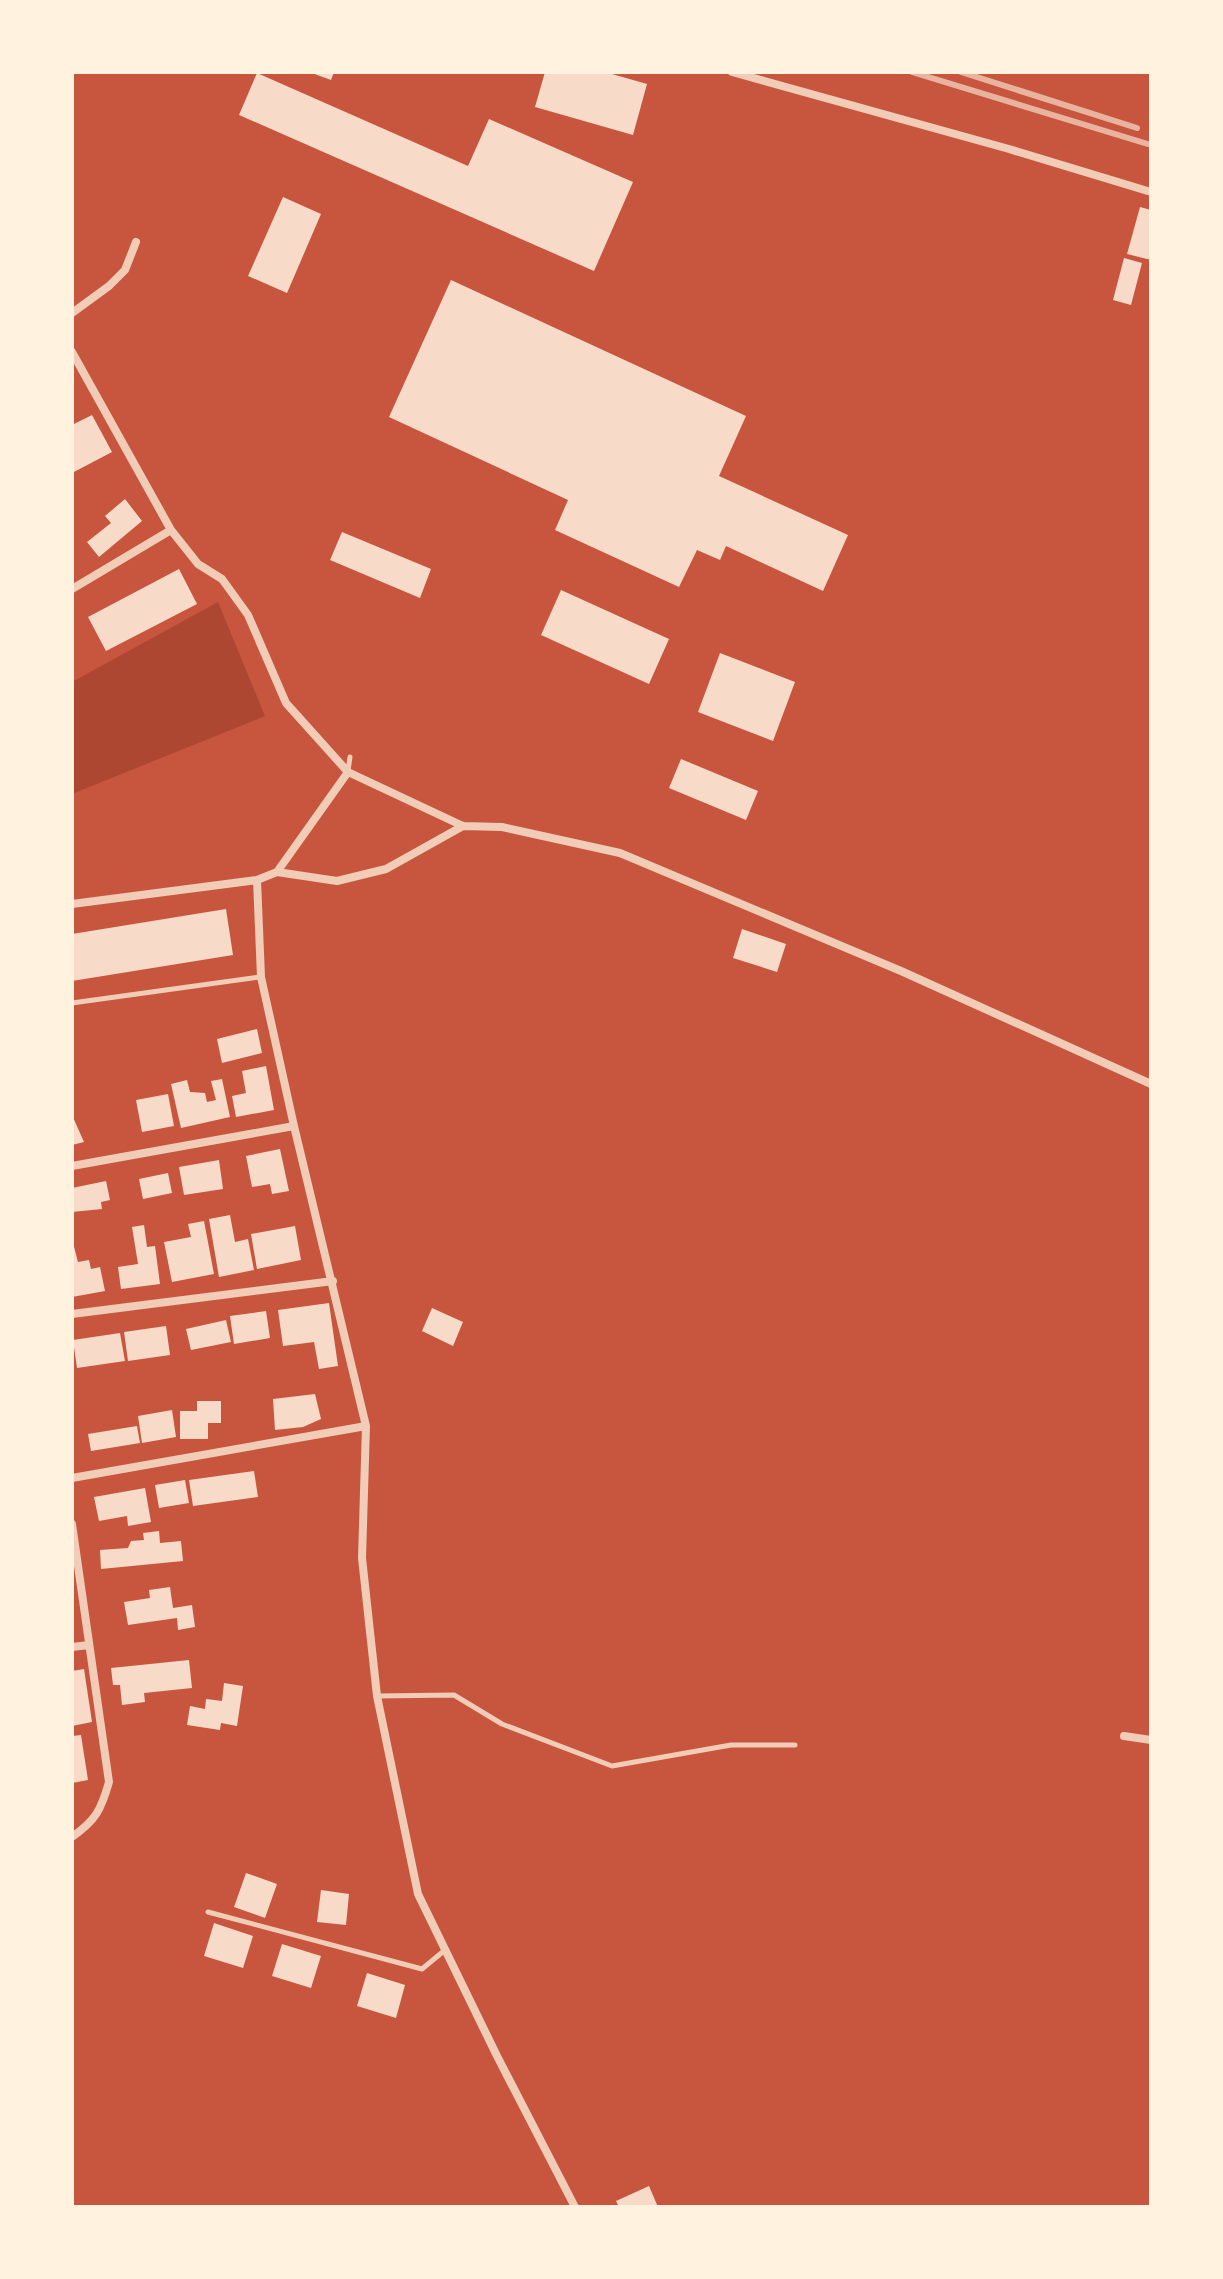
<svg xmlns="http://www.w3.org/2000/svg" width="1223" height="2279" viewBox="0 0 1223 2279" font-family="'Work Sans',sans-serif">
<rect width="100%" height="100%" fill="#c8553d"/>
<path fill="#ae4732" d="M218,602L265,716L72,794V682Z"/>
<path fill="#f7dbc8" d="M309,72H334L331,80Z
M545,72H605L647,84L633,135L535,107Z
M257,73L468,166L489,119L633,182L594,271L239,115Z
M283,197L321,214L287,293L248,276Z
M1140,207L1151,210V260L1127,254Z
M1124,258L1142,263L1131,305L1113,300Z
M451,280L746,416L719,476L848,535L823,591L726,546L720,560L697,550L679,587L555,530L568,500L389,417Z
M92,415L112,452L72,473V425Z
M125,499L142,521L99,557L87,542L111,523L105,516Z
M342,532L431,569L420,598L330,560Z
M179,569L197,604L106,651L88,617Z
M561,590L669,639L649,684L541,635Z
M720,653L795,682L773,741L698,712Z
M681,759L758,791L746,820L669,788Z
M226,909L233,955L72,981V934Z
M742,929L786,944L777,972L733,958Z
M257,1029L262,1053L222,1063L217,1039Z
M266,1066L274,1110L236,1117L232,1096L246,1093L242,1071Z
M222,1079L230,1117L181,1128L171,1084L187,1080L190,1092L205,1093L207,1102L216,1100L211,1081Z
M168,1094L174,1126L142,1132L136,1100Z
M72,1115L84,1142L72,1145Z
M280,1149L289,1191L272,1194L270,1184L252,1187L246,1156Z
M219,1160L223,1189L184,1195L179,1167Z
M168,1173L172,1193L143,1199L139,1179Z
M106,1181L110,1200L101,1202L102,1209L72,1212V1188Z
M230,1215L235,1242L248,1239L254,1270L219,1277L209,1219Z
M204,1221L214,1274L172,1282L164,1242L191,1237L188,1224Z
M144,1225L147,1247L155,1246L160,1284L121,1289L118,1267L138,1264L132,1227Z
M295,1226L301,1260L257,1269L251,1234Z
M72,1239L78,1262L89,1260L91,1269L100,1267L105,1291L72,1297Z
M329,1303L338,1366L319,1369L314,1342L283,1346L278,1310Z
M432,1308L463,1322L453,1346L422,1331Z
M266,1311L270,1338L234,1344L230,1316Z
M226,1320L231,1342L191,1350L186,1329Z
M166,1326L170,1355L128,1361L124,1332Z
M120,1333L125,1361L77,1368L73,1340Z
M315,1394L321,1419L303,1427L275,1430L273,1399Z
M197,1401H221V1423H208V1439H180V1411H197Z
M172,1410L176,1437L142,1443L138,1416Z
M137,1426L140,1443L91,1451L88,1434Z
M254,1471L258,1497L193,1506L189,1480Z
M185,1480L189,1503L159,1508L155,1485Z
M145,1488L151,1522L128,1526L127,1516L99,1521L94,1497Z
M159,1531L160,1543L181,1541L183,1561L101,1569L100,1550L128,1548L131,1541L144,1540L143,1533Z
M170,1587L173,1608L192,1605L195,1627L178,1630L177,1618L128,1625L124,1602L150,1598L149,1590Z
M189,1660L192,1688L144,1693L145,1702L122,1705L120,1685H113L111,1668Z
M84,1669L92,1722L72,1726V1671Z
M224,1683L243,1686L237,1726L221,1723L220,1730L187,1725L190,1706L205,1709L206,1699L222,1701Z
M81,1735L88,1780L72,1783V1736Z
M246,1873L277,1884L265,1918L234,1907Z
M321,1890L349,1894L346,1925L317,1922Z
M214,1923L253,1936L243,1968L204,1956Z
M282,1944L321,1956L311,1988L272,1976Z
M367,1973L405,1985L396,2018L357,2006Z
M649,2186L658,2207H619L616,2201Z"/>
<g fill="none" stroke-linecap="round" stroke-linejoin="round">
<path stroke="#f1ccb7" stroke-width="5" d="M348,771L350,757
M72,1003L260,977
M377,1696L454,1695L502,1724L612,1766L731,1745H795
M208,1912L422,1969L445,1950"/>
<path stroke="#f1ccb7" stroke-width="8" d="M732,72L1009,149L1151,192
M72,313L109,286L125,270L136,242
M72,352L171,530L198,564L222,579L248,615L286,703L348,772L463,826L502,827L620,853L901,971L1151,1084
M72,589L171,530
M277,872L337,881L386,869L463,826
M257,880L261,977L294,1126L366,1426L362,1558L377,1696L418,1894L497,2056L575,2207
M72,904L257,880L277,872L348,772
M72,1166L294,1126
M72,1314L333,1281
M72,1478L366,1426
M72,1524L109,1782C101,1810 96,1820 72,1837
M72,1647L89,1645
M1124,1736L1151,1740"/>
<path stroke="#e9b49f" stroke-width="6" d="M912,72L1151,145
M961,72L1137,128"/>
</g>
<rect width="1223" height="2279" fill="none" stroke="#fff3e0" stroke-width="148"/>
</svg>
